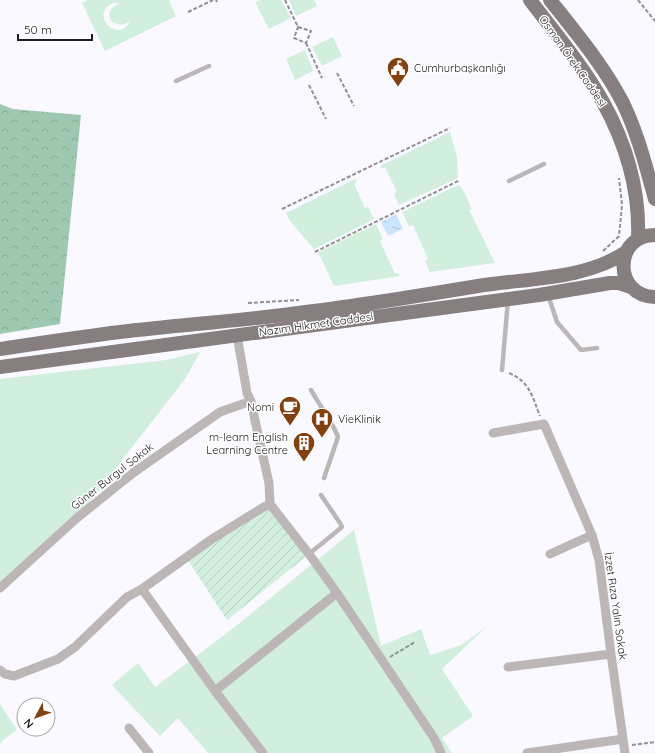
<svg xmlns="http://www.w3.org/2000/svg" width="655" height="753" viewBox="0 0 655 753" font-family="Quicksand,sans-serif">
<defs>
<pattern id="forest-crowns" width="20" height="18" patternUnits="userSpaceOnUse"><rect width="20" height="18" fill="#9fc8b0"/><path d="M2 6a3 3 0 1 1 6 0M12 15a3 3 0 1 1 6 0" fill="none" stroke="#89ac97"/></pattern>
<pattern id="garden-furrows" width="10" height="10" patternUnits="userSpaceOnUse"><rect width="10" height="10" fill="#d2eedd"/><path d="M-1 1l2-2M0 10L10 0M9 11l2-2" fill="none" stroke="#b4ccbd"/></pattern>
<pattern id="water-ripples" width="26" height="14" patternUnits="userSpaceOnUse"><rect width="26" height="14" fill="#cce5ff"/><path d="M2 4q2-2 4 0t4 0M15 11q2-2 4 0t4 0" fill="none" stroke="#afc4da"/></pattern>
</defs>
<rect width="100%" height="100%" fill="#f9f9ff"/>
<path fill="#d2eedd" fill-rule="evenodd" d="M88,0H169L176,16L105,51L82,3ZM113,3L123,4C112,4 106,12 112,22L121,25L127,23L130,20C121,46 87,15 113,3Z
M260,0H281L291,18L269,29L255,2Z
M289,0H314L317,6L296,16Z
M333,37L342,56L322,66L312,47Z
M305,50L313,71L295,80L286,59Z
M450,132L457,157L458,178L399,205L394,194L397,192L385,167L382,169L380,166Z
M355,179L357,182L354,184L365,208L368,207L374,219L314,249L290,221L286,213Z
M458,185L462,188L472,209L469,210L495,263L430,272L425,261L428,259L413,225L409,226L402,212Z
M376,224L383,239L380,241L395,274L398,273L400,276L334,286L321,258L317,253Z
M200,352L185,379L77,518L0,582V379L166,360Z
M354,530L381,646L421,629L430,655L461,645L486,627L442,669L473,716L442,738L452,753H208L178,718L160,736L112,685L138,663L155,687L231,630Z
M0,704L17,730L3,740L0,744Z"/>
<path fill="url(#forest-crowns)" d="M0,104L13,109L81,115L60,324L0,334Z"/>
<path fill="url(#garden-furrows)" d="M270,504L308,555L227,620L186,557Z"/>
<path fill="url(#water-ripples)" d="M396,214L403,229L388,236L381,222Z"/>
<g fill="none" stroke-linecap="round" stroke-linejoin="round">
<path stroke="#919195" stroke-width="2" stroke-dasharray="4 2" stroke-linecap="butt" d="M216,0L217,2
M285,0L298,27
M638,0L655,21
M188,12L213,0
M298,27L311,31L306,43L294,38Z
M306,43L322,78
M337,73L354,106
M309,85L326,119
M282,209L450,128
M603,251L619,236L622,205L619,178
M315,252L460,180
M248,303L299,300
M509,373C530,382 532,396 540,416
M390,657L415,642
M632,745L655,742"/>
<path stroke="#bcb6b7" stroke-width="4.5" d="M176,81L209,66
M509,181L544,164
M548,295L557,322L581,350L597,348
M502,370L508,300
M311,390L334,428L338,437L324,478
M309,554L342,527L340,523L321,495"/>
<path stroke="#bcb6b7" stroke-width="9" d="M237,335L247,393L251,401L256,425L269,483L270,504L309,554L337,593L434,738L441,753
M493,433L544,424L592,535L599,560L611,654L625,753
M550,554L592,535
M0,588L77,518L133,473L220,412L251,401
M142,589L215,691L263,753
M508,667L611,654
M0,670L5,674L14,676L58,659L75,647L127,597L142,589L212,539L262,508L270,504
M215,691L337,593
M129,728L149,753
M527,753L623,739"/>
<path stroke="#877e7f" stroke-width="14" d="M530,0C555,33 583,66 603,102C626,144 640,191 638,239
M550,0C576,33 604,66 623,103C638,134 646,167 655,199
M655,235C613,235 613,296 655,297
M0,349C40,343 80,337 120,332C179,325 239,321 298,313C358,306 418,296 478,286C526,278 585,280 626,252
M0,367L539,295L610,283H619L631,287"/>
</g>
<defs>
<g id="civic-pin" transform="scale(1.15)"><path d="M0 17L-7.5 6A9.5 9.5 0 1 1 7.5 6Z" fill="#83410f" stroke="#fff"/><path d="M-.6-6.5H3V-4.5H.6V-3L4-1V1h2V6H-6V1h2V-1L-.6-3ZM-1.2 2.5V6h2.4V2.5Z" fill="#fff"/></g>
<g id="cafe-pin" transform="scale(1.15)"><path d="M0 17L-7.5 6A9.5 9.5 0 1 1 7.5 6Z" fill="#83410f" stroke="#fff"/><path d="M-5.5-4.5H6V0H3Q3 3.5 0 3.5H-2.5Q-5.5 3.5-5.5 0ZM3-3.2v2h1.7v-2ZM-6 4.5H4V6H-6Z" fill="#fff"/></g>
<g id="hospital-pin" transform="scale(1.15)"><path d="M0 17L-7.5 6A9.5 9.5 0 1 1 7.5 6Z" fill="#83410f" stroke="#fff"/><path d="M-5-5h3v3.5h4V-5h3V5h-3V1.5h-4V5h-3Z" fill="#fff"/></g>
<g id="building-pin" transform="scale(1.15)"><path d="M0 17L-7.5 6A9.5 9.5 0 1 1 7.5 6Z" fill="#83410f" stroke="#fff"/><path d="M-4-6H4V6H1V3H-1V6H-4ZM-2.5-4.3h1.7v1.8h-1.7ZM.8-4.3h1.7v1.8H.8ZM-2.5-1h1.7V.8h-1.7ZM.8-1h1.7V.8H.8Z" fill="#fff"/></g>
</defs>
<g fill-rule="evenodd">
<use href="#civic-pin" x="398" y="68"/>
<use href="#cafe-pin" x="290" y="407"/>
<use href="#hospital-pin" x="322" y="419"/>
<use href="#building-pin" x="304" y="443"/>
</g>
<g text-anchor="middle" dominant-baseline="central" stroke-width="3" stroke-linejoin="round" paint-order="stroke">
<g font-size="11" fill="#202023" stroke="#fff">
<text transform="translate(573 61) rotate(55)">Osman Örek Caddesi</text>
<text transform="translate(316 324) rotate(-8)">Nazım Hikmet Caddesi</text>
<text transform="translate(112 476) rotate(-38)">Güner Burgul Sokak</text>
<text transform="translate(616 606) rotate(82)">İzzet Rıza Yalın Sokak</text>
</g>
<g font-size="11" fill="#202023" stroke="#fff" text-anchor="start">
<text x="414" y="68">Cumhurbaşkanlığı</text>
<text x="274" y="407" text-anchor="end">Nomi</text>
<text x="338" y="419">VieKlinik</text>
<text x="288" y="437" text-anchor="end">m-learn English<tspan x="288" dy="13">Learning Centre</tspan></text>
</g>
</g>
<g transform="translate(36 717) rotate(229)"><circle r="19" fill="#ffffff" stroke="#a6a6a7"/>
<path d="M0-3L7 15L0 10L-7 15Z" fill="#83410f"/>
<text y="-6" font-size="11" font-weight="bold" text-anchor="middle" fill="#202023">N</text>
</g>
<path d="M18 34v6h74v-6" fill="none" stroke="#202023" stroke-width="2"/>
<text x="24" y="34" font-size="12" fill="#202023" stroke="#ffffff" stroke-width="3" paint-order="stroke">50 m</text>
</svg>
